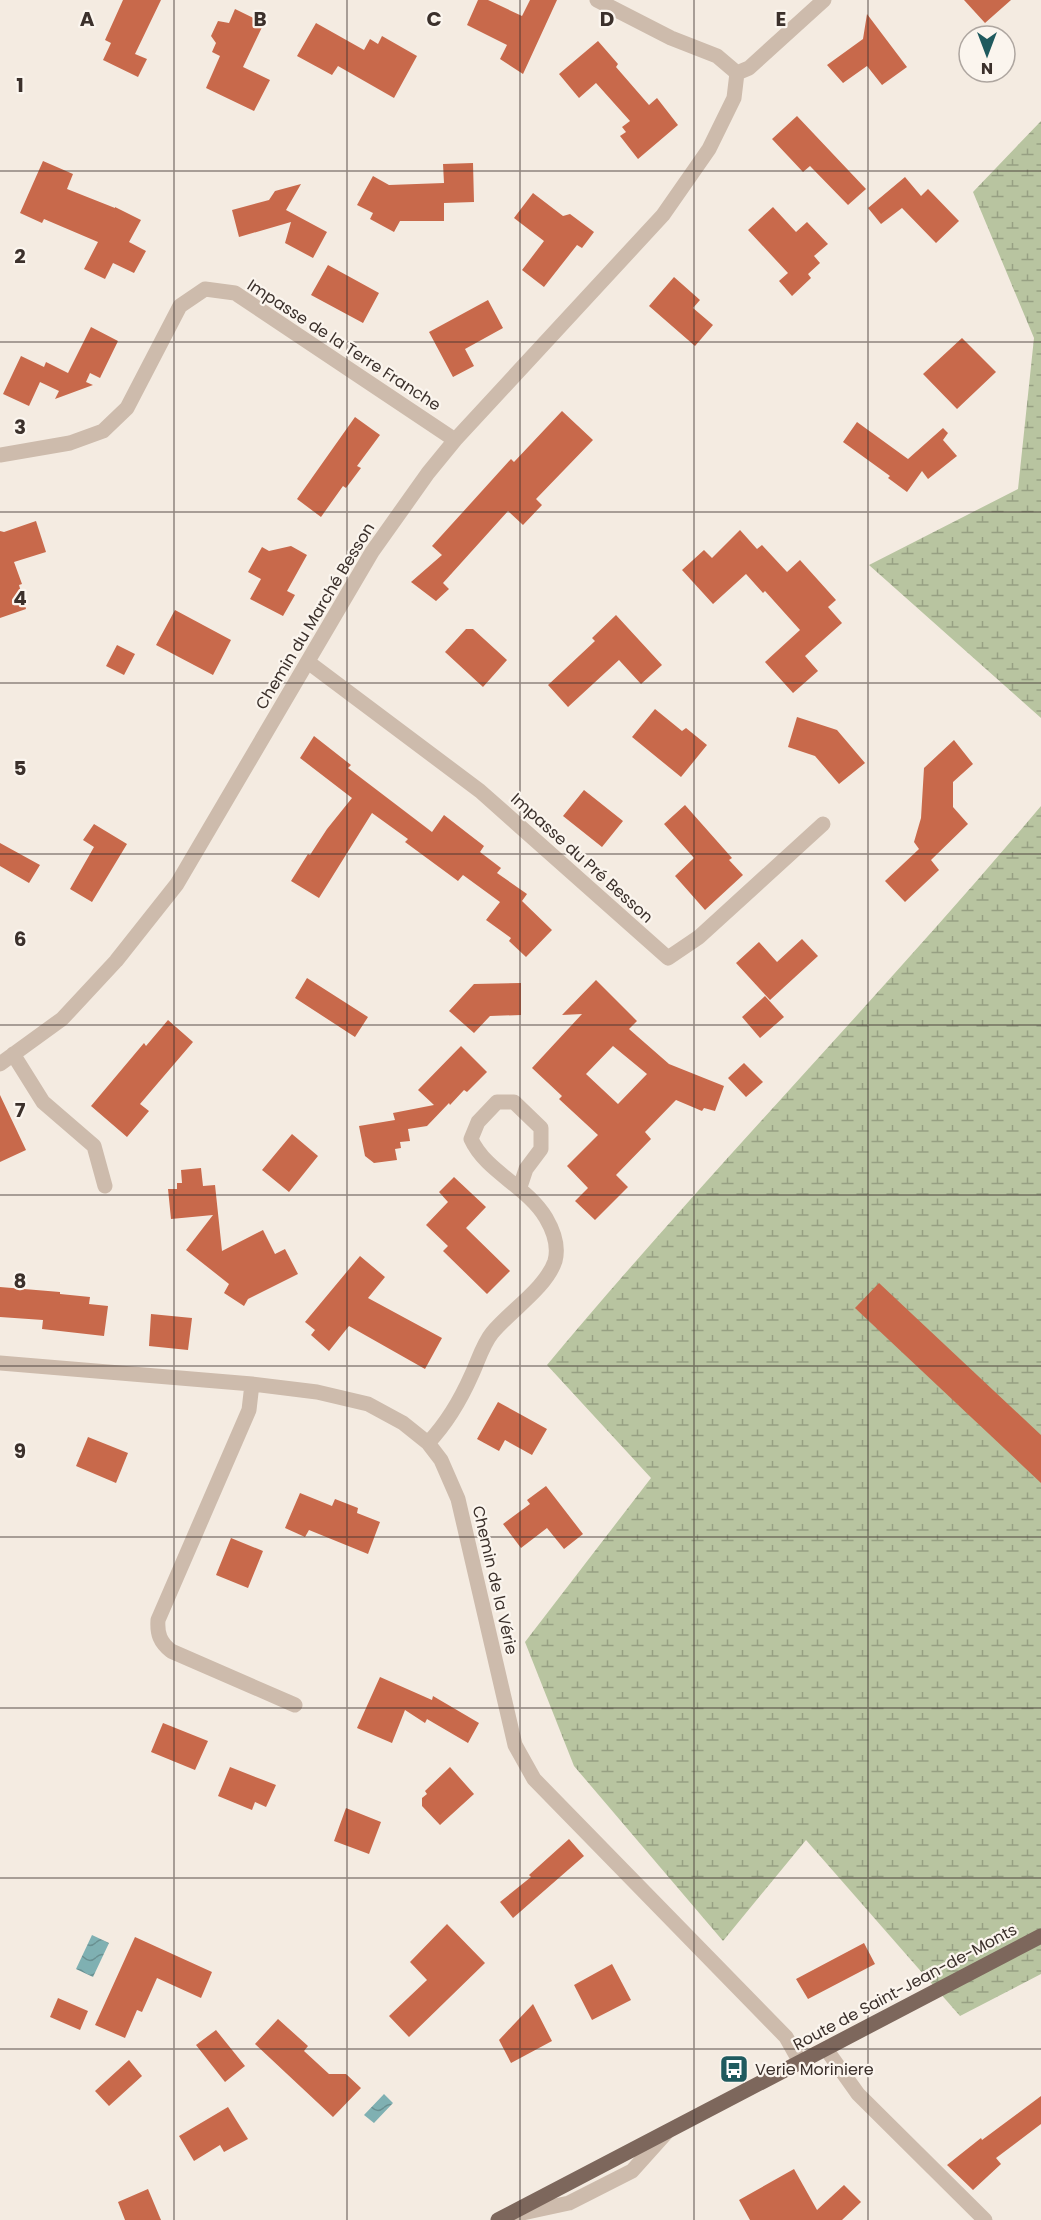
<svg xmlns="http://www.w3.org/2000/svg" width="1041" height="2220" viewBox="0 0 1041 2220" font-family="Poppins,sans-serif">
<defs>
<pattern id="wetland-marsh" width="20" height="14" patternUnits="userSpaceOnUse" patternTransform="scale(1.5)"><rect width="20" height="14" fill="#b8c4a0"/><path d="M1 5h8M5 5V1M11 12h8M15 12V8" fill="none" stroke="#97a083"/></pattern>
<pattern id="water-waves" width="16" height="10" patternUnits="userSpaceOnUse" patternTransform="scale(1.5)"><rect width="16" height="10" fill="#7fb0b2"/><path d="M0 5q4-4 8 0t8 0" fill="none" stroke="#699091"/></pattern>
</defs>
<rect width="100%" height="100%" fill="#f4ebe1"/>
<path fill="url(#wetland-marsh)" d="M1041,121V718L869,565L1018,489L1034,338L973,192Z
M1041,806V1974L960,2016L806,1840L723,1941L574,1766L525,1642L651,1478L547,1365C706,1174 881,996 1041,806Z"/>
<path fill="url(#water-waves)" d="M92,1935L109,1943L93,1977L76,1969Z
M384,2094L393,2103L374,2123L364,2115Z"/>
<path fill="#c8694b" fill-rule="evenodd" d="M123,0H161L135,54L147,59L138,77L103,60L111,43L105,40Z
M478,0H488L522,16L530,0H557L523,74L500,59L507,45L467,25Z
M964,0H1011L985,23Z
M235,9L264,23L243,67L270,80L254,111L206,88L220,56L212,52L216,43L211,36L218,21L229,23Z
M867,14L907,67L882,85L867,66L843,83L827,65L863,39Z
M316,23L364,50L370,39L378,44L382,36L417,56L394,98L338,66L332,75L297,56Z
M598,41L618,64L616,67L649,105L657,98L678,125L638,159L620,136L626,132L622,127L630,121L596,83L579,98L559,74Z
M797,116L866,189L848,205L810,166L803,172L772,139Z
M43,161L73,174L67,189L115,208V207L141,220L129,242L146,251L134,273L113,263L105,279L84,269L98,242L44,219L42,223L20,213Z
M473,163L474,202L444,203V221H400L394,232L370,219L373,213L357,205L373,176L389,185L444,183L443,164Z
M905,177L921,196L928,189L959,221L936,243L902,208L881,224L868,208Z
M301,184L286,210L327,232L313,258L285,243L291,222L239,237L232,210L269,200L275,191Z
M533,193L563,216L570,214L594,232L582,248L577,245L544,287L522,270L544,241L514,218Z
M773,207L796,232L807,222L828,244L814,256L820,263L808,274L811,278L792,296L779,281L788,273L748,230Z
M328,265L379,293L363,323L311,295Z
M674,277L700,300L693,308L713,325L695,346L649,306Z
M488,300L503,328L465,349L474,366L453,377L429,332Z
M91,327L118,341L100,378L90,373L86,382L93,385L55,399L59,391L40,382L29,406L3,394L21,356L44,367L46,362L68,373Z
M962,338L996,372L957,409L923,374Z
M562,411L593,440L536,499L542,505L523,525L508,511L443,583L449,589L436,601L411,582L442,555L432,546L511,459L514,462Z
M355,417L380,435L357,466L361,468L346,488L343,486L321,517L297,499Z
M857,422L908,459L943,428L948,433L943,440L957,456L928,479L922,471L907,492L888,478L890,476L843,442Z
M36,521L46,552L14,562L22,584L19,585L26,609L0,618V531L4,532Z
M740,530L757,549L762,545L787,572L800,560L836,600L828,607L842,623L805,656L818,671L793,693L765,662L800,630L765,591L763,593L746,574L713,604L682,570L704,550L712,558Z
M291,546L307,555L287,591L295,595L283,616L250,599L261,579L248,572L262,547L269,551Z
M175,610L231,640L213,675L156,645Z
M616,615L662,665L641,684L619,660L568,707L548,685L595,641L592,638Z
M466,629H473L507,660L483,687L445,652Z
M117,645L135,654L124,675L106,666Z
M655,709L682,731L686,728L707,745L681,777L632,737Z
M797,717L837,730L865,763L839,784L815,756L788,747Z
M314,736L351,765L348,768L432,832L444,815L484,846L480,852L501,868L497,873L527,894L522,901L552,930L526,957L509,941L511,938L486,920L500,902L463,875L458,881L405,842L408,839L372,813L319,898L291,881L308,854L310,855L327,829L352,798L300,758Z
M954,740L973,764L953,782V807L968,824L931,860L939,870L905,902L885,881L919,849L914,842L921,818L924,768Z
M584,790L623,821L602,847L563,816Z
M685,805L732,858L729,860L743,875L705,910L675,876L694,858L664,824Z
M94,824L127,844L92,902L70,889L94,847L83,840Z
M0,843L40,865L29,883L0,866Z
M802,939L818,956L770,1000L736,963L759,942L777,962Z
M307,978L368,1017L355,1037L295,998Z
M596,980L637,1021L629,1029L669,1064L724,1086L715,1111L704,1108L702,1111L676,1100L645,1132L651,1139L616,1175L628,1187L595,1220L575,1201L588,1188L567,1166L598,1135L559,1099L562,1096L532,1068L582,1014L562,1015ZM613,1046L647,1074L618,1104L586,1074Z
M521,983V1015L490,1016L474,1033L449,1011L474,984Z
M765,996L784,1017L760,1038L742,1017Z
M168,1020L193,1042L140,1104L149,1111L127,1137L91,1106L144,1043L146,1046Z
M461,1046L487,1072L467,1092L464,1090L450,1105L449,1103L427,1126L408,1129L410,1141L400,1142L401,1148L395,1149L397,1160L374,1163L365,1156L359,1126L395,1120L393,1113L434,1105L418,1090Z
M744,1063L763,1082L746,1097L728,1078Z
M0,1095L26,1150L0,1162Z
M292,1134L318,1156L289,1192L262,1170Z
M201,1168L203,1186L215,1185L222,1251L263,1230L275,1254L285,1249L298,1274L248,1299L244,1306L224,1293L229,1284L186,1250L213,1215L171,1219L168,1189H177V1183H182L181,1170Z
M454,1177L486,1207L466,1228L510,1271L487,1294L443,1251L448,1246L426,1225L448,1202L439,1192Z
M360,1256L385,1277L368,1298L442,1338L425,1369L349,1326L329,1351L311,1335L315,1330L305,1322Z
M879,1283L1041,1435V1483L855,1308Z
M0,1287L60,1292V1294L90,1297L89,1304L108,1306L104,1336L42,1329L43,1320L0,1317Z
M151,1314L192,1318L188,1350L149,1346Z
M498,1402L547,1429L532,1455L505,1440L499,1451L477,1439Z
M88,1437L128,1453L116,1483L76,1466Z
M546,1486L583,1534L564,1549L547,1528L521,1548L503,1524L530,1504L527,1500Z
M300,1493L332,1506L335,1499L358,1508L357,1513L380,1522L368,1554L309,1530L305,1537L285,1528Z
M231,1538L263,1551L248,1588L216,1575Z
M380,1677L432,1700L433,1696L479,1723L468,1743L427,1719L425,1723L405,1710L392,1743L357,1728Z
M163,1723L208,1741L195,1770L151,1752Z
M230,1767L276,1785L266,1807L255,1802L252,1810L218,1796Z
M450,1767L474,1794L440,1825L422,1806V1798L427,1794L425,1791Z
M346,1808L381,1822L369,1854L334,1841Z
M569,1839L584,1856L513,1918L500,1902L531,1877L529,1875Z
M447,1924L485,1963L409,2037L389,2016L427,1980L410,1962Z
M135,1937L212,1972L201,1998L157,1978L142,2012L137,2010L125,2038L95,2025Z
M864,1943L875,1964L808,1999L796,1979Z
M612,1964L631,2000L592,2020L574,1985Z
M58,1998L88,2011L80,2030L50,2017Z
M533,2004L552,2041L511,2063L499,2040Z
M278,2019L308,2046L304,2051L329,2074H346L361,2088L333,2117L255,2044Z
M216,2030L245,2066L225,2082L196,2045Z
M129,2060L142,2076L109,2106L95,2091Z
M1041,2096V2124L996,2158L1001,2164L973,2190L947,2165L981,2138L982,2140Z
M228,2107L248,2139L224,2152L220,2145L194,2161L179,2136Z
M794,2169L817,2210L844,2185L861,2202L842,2220H750L739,2200Z
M148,2189L161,2220H125L118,2202Z"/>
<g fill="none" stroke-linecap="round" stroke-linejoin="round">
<path stroke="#cdbbac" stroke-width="15" d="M597,0L671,38L717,56L737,73
M0,455L70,443L103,431L127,408L180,306L205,289L235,293L455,440
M308,662L480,791L668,958L699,937L823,824
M13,1054L43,1102L94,1146L105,1186
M0,1064L62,1019L116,961L177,884L372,552L428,473L455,440L663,215L709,149L734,98L737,73L749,68L824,0
M0,1363L252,1384L317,1392L368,1404L403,1423L428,1443L441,1460L458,1499L515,1745L534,1779L786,2037L800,2062
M252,1384L249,1410L158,1620C157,1634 160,1642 171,1651L295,1705
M428,1443C447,1423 461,1399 472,1374C478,1361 483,1344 492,1333C510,1311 546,1288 555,1261C559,1246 553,1230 546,1218C527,1186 486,1172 471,1139L478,1122L497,1102H514L541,1128V1149L526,1169L520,1187
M826,2049L858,2094L985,2220
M513,2215L569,2203L632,2171L667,2132"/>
<path stroke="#7d675c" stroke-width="15" d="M498,2220L1041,1936"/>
</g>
<path fill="none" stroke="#3b302b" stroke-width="1.5" stroke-opacity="0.55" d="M174,0V2220M347,0V2220M520,0V2220M694,0V2220M868,0V2220M0,171H1041M0,342H1041M0,512H1041M0,683H1041M0,854H1041M0,1025H1041M0,1195H1041M0,1366H1041M0,1537H1041M0,1708H1041M0,1878H1041M0,2049H1041"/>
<defs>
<g id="bus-square" transform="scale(1.5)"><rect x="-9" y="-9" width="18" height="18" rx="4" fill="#1f5a5e" stroke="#fbf5ee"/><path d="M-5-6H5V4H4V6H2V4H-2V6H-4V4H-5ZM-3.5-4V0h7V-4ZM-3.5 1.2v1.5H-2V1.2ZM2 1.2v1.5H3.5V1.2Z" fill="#fff"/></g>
</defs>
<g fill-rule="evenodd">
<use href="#bus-square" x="734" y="2069"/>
</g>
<g text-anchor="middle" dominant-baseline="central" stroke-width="4.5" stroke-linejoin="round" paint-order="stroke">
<g font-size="16" fill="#3b302b" stroke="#fbf5ee">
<text transform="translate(344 345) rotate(33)">Impasse de la Terre Franche</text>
<text transform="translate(315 616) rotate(-59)">Chemin du Marché Besson</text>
<text transform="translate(582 858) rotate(42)">Impasse du Pré Besson</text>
<text transform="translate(495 1580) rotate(77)">Chemin de la Vérie</text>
<text transform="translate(905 1987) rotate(-28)">Route de Saint-Jean-de-Monts</text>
</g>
<g font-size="16" fill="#3b302b" stroke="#fbf5ee" text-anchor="start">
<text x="755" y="2069">Verie Moriniere</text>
</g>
</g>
<g font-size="20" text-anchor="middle" font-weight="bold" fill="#3b302b" stroke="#fbf5ee" stroke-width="4.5" stroke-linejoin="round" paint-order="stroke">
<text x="87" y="26">A</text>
<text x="260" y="26">B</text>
<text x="434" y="26">C</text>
<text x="607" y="26">D</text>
<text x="781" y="26">E</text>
<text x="20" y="92">1</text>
<text x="20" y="263">2</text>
<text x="20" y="434">3</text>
<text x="20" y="605">4</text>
<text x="20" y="775">5</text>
<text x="20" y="946">6</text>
<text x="20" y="1117">7</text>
<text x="20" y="1288">8</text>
<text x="20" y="1458">9</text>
</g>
<g transform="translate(987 54) rotate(180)"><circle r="28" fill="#fbf5ee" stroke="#aea6a0" stroke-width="1.5"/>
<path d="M0-4.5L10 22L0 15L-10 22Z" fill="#1f5a5e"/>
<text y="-9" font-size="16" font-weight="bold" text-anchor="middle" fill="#3b302b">N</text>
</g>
</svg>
